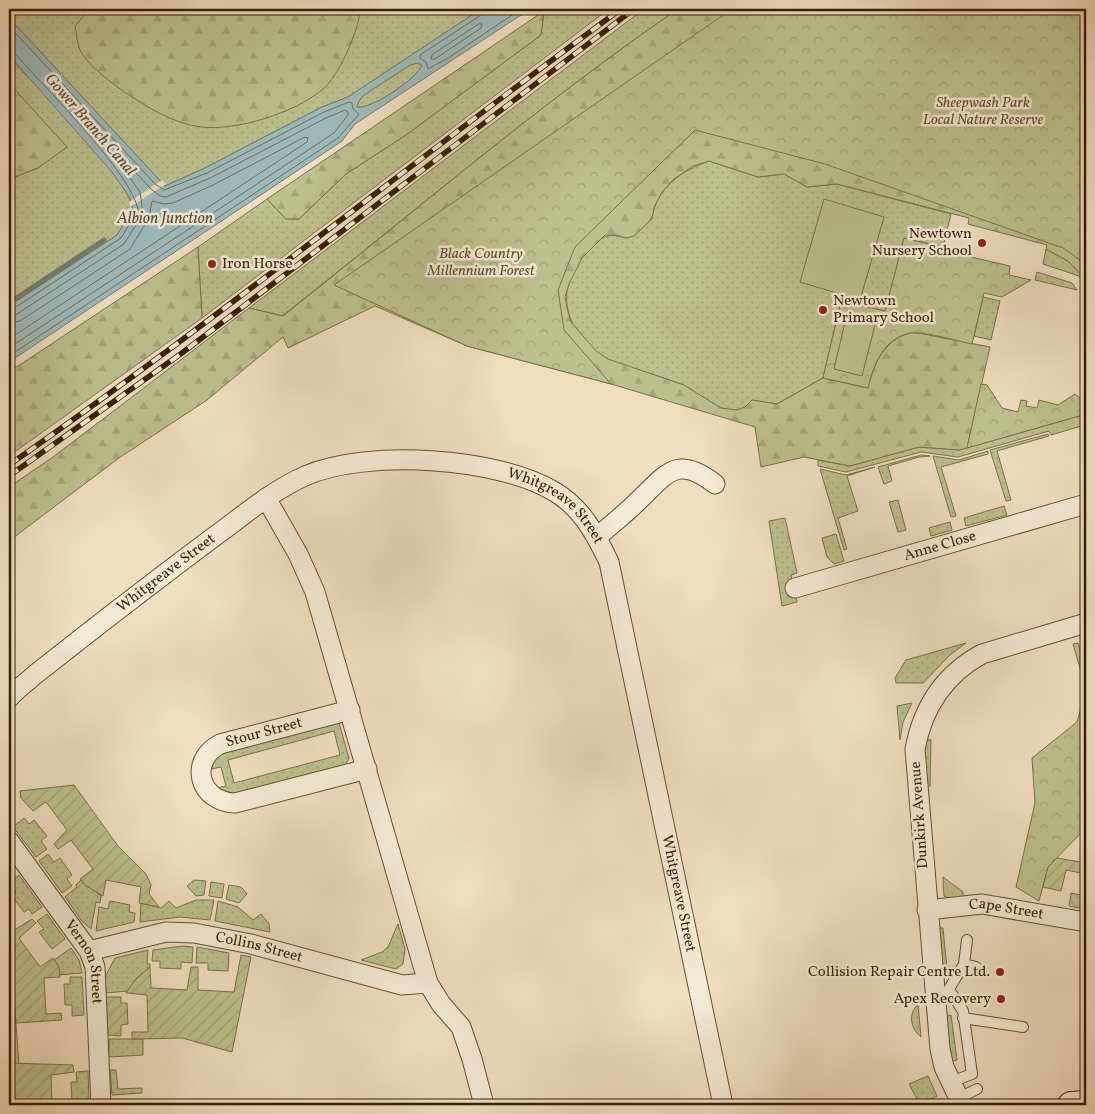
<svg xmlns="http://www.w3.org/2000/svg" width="1095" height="1114" viewBox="0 0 1095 1114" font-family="Vollkorn,serif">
<defs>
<pattern id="grass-dots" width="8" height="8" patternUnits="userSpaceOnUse" patternTransform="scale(1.25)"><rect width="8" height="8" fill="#bdc08f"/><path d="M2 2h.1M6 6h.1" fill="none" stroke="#a3a57a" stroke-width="1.8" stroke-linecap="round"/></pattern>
<pattern id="forest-firs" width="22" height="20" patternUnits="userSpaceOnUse" patternTransform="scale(1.25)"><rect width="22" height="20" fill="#bdc08f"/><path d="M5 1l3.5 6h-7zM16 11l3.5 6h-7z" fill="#a3a57a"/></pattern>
<pattern id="park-crowns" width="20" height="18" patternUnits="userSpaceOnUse" patternTransform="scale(1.25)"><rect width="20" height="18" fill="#bdc08f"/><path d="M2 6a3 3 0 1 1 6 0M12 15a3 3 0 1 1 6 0" fill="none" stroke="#a3a57a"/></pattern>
<pattern id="garden-furrows" width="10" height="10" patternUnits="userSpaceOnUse" patternTransform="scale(1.25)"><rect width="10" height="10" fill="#bdc08f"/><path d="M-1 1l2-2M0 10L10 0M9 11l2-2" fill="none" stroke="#a3a57a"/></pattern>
</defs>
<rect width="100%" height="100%" fill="#f0debf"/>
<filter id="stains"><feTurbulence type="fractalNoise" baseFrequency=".004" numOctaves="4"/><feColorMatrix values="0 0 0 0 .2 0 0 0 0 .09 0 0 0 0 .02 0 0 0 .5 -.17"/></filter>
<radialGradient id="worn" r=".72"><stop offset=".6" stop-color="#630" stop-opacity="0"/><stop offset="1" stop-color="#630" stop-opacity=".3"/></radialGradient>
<path fill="url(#grass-dots)" stroke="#7a7048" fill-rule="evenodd" d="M9,9H481L348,97L322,107L205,168L165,186L9,18Z
M547,9H609L202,318L198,247L267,199L286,219H299L346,174L406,135L541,35L544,11Z
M644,9H678C541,103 413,213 282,316L249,308Z
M9,57C38,88 125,172 133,209L117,235L9,306V179L38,168L9,84Z
M417,63L422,65C418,78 371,110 357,107L359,101L364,95L410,65Z
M709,161L758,177L784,174L807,187L837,184L951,214L943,247L904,238L886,311L841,301L823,378L777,404L752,400C748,404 743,410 737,410C716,412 699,393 682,385C658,374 629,370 607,359C566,337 552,289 585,254C600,239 604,231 626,238L652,219C656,188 681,171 709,161ZM884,217L860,299L800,282Z
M1046,249L1068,261L1085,278L1043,264Z
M1037,272L1072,283L1077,290L1035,280Z
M983,297L1000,301L991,340L974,336Z
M1083,415L1085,425L1051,435L1049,431L958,457L921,452L846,472L818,466V460L850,466L919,447L959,450Z
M1048,434L1049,436L997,451L1011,500L1006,501L990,450Z
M988,451V454L941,467L956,516L951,517L933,456L959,460Z
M921,455L930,456L919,457L888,466L892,481L884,484L878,467Z
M875,467L847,476L858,511L838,518L847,549L844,550L820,469L846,475Z
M898,500L906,530L898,532L889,502Z
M1004,506L1007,515L966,526L964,518Z
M785,518L797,573L791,575L797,602L782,606L769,521Z
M950,522L952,530L931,536L929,528Z
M836,534L844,561L834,564L827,557L822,538Z
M966,643L950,655L923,683H896L895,678L906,660Z
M912,703L903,722L900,740L897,706Z
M334,721L339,723L349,758L345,766L235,794L217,788L226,786L221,767L206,770L212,756ZM334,731L340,755L234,783L228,760Z
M924,739L931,740L930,786L923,787Z
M24,818L29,824L34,820L47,836L41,841L47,849L36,857L13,827Z
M48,854L54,862L60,858L72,875L67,879L72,886L62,893L39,861Z
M19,875L42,907L32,914L29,909L24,912L12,896L16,892L9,883Z
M943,877L963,892V899H950L944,896Z
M81,880L101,896L100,903L96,902L91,929L81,920L65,897L77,887L76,885Z
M194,880L206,881L204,895L196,896L187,886Z
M211,882L224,884L222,898L209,896Z
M229,885L241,887L247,894L239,903L226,899Z
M1071,893L1086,896L1084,909L1069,906Z
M196,900H214L210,920L180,917L140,922L141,903L161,908L169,901L176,908Z
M110,901L130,905L129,912L135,913L134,922L96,931L99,907L108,909Z
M218,901L238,907L253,920L261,914L269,924L270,932L215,921Z
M47,914L65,939L52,949L39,932L44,929L37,921Z
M398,924L405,949L403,964L396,969L361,960L382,952L388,947Z
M939,928H943L947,969L941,970Z
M182,946L193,947L192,963L181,962V969L160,968V961H152L153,950Z
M197,947L229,953L228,971L208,970V963H196Z
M71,948L79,960L82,973L59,975L54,960Z
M148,950L147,964H150V967L136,979L128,991L106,993L105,977L115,958Z
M9,977L13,983L19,1064L9,1063Z
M70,977H82L84,1015L72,1016V1005H65L64,984H70Z
M918,1004L921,1037C910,1028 908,1014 918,1004Z
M951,1015L957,1060L949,1062L944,1017Z
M109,1039H143V1055L109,1057Z
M110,1070H116L118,1089L142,1088V1093L112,1095Z
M88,1071L89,1102L72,1103L71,1082H77L76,1072Z
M928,1076L937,1096L920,1105L909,1084Z"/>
<path fill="url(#forest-firs)" stroke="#7a7048" d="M135,9H360C360,28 338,78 322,90C294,113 237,131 201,127C172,123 149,108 126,93C114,85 87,64 81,52C77,45 77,34 75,26L86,13Z
M678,9H1086V280L1068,261L1046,249L1047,245L968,224L969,218L837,184L807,187L784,174L758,177L709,161L693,166L674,179L662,192L654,207L652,219L634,236L626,238L616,235H605L582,258L569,284L565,297L567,308L571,322L596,351L608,359L684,385L721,408L737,410L745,407L752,400L777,404L823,378L868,388C874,362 885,339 913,332L990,347L967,448L959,450L919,447L850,466L804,457L761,467L755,427L611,384L467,346L375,306L288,348L283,337L207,400L119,458L9,541V487L53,457L249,308L283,316C413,213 541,103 678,9Z
M544,11L541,35L406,135L346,174L299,219H286L267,199Z
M9,83L67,147L38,168L9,179Z
M198,247L202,318L9,456V372Z"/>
<path fill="url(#park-crowns)" stroke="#7a7048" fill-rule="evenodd" d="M732,9H1086V264L1063,248L825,164L695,130L575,247L558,290L564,330L611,384L467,346L334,285Z
M904,238L971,254V257L1010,266L1009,275L1031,280L1002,297L984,293L972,344C958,341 923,331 911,333C884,337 873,365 868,388L823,378L841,301L885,311ZM848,314L862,375L834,368Z
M981,384L987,385L1002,408L1018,412L1021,400L1027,401L1026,406L1037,408L1039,400L1058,405L1075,394L1086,403V414L967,448Z
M1078,643L1086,673V689L1073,644Z
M1086,691V821L1083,831L1048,867L1039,901L1016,887L1035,803L1032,758L1077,722Z"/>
<path fill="url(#garden-furrows)" stroke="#7a7048" d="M74,785L118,846L146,874L151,885L149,894L159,907L139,903L141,887L106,880L103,896L85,885L80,879L93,869L71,840L58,849L54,844L67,830L46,802L33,811L21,798L20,791Z
M1057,858L1086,863V874L1066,870L1061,891L1043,887L1048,867Z
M32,919L36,923L19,938L40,967L53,958L59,967L60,977L44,978L46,1014L61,1013L62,1020L16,1023L13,983L9,977V925L13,931Z
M241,955L251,957L232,1052L182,1038L132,1039V1032H148L147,995L126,993L136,979L150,967L151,988L187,990L191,967H198V990L234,992Z
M106,997H121V1003H127L128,1024L121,1025V1036L108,1035Z
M9,1063L73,1065L74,1072L51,1075L52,1105H24L9,1100Z"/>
<path fill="#bdc08f" stroke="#7a7048" d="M824,199L884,217L860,300L800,282Z
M847,314L876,321L862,376L834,369Z"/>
<path fill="#9dbabb" stroke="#747c70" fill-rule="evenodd" d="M481,9H530L355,124L342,141L9,362V306L117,235L133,209L130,198L112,172L9,55V18L165,186L205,168L322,107L348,97ZM417,63L422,65C418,78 371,110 357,107L359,101L364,95L410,65Z"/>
<path fill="#f0debf" d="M162,180L166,184L130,207L129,202Z"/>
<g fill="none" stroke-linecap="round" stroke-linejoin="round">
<path stroke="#6a6c5e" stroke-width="1" d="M483,9L481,15L420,55V58L426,62L428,69L448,58L521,9
M479,24H482L481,28L435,59H431L432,55Z
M9,26L155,184L164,190L207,173L324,112L349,102L352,103L353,109L359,114L338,138L9,356
M9,52L15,54C43,85 132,174 138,210L121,238L13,309L9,310
M9,316L17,314L124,244L143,214L140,192L121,165L92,132L93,128L96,129L151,189L160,196L166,197L210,178L326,118L345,110L348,112V115L334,133L9,348
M9,323L20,321L130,249L149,218L152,201L164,204L173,203L213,185L305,137L308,138L307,142L9,339"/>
<path stroke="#747c70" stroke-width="5" d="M9,303L104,240"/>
<g stroke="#654f30" stroke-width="12">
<path id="lane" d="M964,964L976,967
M946,994L964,964L967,940
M963,1018L1023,1027
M951,1082L972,1074L963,1011L952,994
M959,1098L977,1089"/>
</g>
<g stroke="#654f30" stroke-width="21">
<g id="street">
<path d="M266,498L298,554L315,592L428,983L441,1004L461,1027L472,1059L484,1105"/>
<path d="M597,537C611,525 625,514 638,501C667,474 676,454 715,484"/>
<path id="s1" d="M795,588L1086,504"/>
<path id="s2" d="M9,698C17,689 28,681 37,673C60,655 83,637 106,619C145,589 185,558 226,528C251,509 276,489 305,476C366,449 498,457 555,492C582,508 596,535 609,562L723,1105"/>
<path d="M350,710L220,744C188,761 199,802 235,803L367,769"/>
<path id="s3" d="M9,841L89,951L95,967L101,1105"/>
<path id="s4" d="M927,910L982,904L1086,922"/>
<path id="s5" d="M89,951L166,932L194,933L251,944L402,985L428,983"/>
<path d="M962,1105L944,1067L940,1049L915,749C923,707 945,674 982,654L1086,623"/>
</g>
</g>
<g stroke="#371f00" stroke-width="28">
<path id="secondary" d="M1071,1105L1086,1104"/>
</g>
<use href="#lane" stroke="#f5ead5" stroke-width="10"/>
<use href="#street" stroke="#f5ead5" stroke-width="19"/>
<use href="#secondary" stroke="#f5ead5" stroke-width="26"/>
<g stroke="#371f00" stroke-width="5.5">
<path id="rail" d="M9,465C218,319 416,159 621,9
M9,476L182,353L634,9"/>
</g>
<use href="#rail" stroke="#f5ead5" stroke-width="4" stroke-dasharray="11" stroke-linecap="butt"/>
</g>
<g fill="#8f2418" stroke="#f5ead5" stroke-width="2">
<circle cx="982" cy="243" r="5"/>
<circle cx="212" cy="264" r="5"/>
<circle cx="823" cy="310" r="5"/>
<circle cx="1000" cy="972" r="5"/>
<circle cx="1001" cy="999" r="5"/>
</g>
<g text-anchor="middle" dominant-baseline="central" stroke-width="5" stroke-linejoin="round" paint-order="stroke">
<g font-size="15" font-style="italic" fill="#5f4f2b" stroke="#f5ead5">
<text x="983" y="103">Sheepwash Park<tspan x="983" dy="17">Local Nature Reserve</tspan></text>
<text x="481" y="254">Black Country<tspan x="481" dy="17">Millennium Forest</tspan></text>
</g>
<g font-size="15" fill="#371f00" stroke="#f5ead5" text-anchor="end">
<text x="972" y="234">Newtown<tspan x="972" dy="17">Nursery School</tspan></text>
<text x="222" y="264" text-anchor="start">Iron Horse</text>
<text x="833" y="301" text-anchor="start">Newtown<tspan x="833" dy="17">Primary School</tspan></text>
<text x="990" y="972">Collision Repair Centre Ltd.</text>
<text x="991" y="999">Apex Recovery</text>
</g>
<g font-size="15" fill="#371f00" stroke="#f5ead5">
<text stroke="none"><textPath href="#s2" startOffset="636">Whitgreave Street</textPath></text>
<text stroke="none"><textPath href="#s1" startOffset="151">Anne Close</textPath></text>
<text stroke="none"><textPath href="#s2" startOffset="201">Whitgreave Street</textPath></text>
<text transform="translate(264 733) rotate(-15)">Stour Street</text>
<text transform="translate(920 815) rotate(-94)">Dunkirk Avenue</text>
<text stroke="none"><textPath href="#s2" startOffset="1056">Whitgreave Street</textPath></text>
<text stroke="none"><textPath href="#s4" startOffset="80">Cape Street</textPath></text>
<text stroke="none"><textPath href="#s5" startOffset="174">Collins Street</textPath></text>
<text stroke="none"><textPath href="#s3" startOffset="145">Vernon Street</textPath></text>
</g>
<g font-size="16" font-style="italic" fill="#564e38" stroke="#f5ead5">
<text transform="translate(90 125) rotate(49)">Gower Branch Canal</text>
<text x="165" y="219">Albion Junction</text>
</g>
</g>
<rect width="1095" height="1114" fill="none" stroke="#f0debf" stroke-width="30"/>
<rect x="10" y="10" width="1075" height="1094" fill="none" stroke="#371f00" stroke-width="2.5"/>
<rect x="15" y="15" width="1065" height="1084" fill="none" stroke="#371f00"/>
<rect width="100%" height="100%" filter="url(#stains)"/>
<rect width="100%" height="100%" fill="url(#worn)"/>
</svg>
